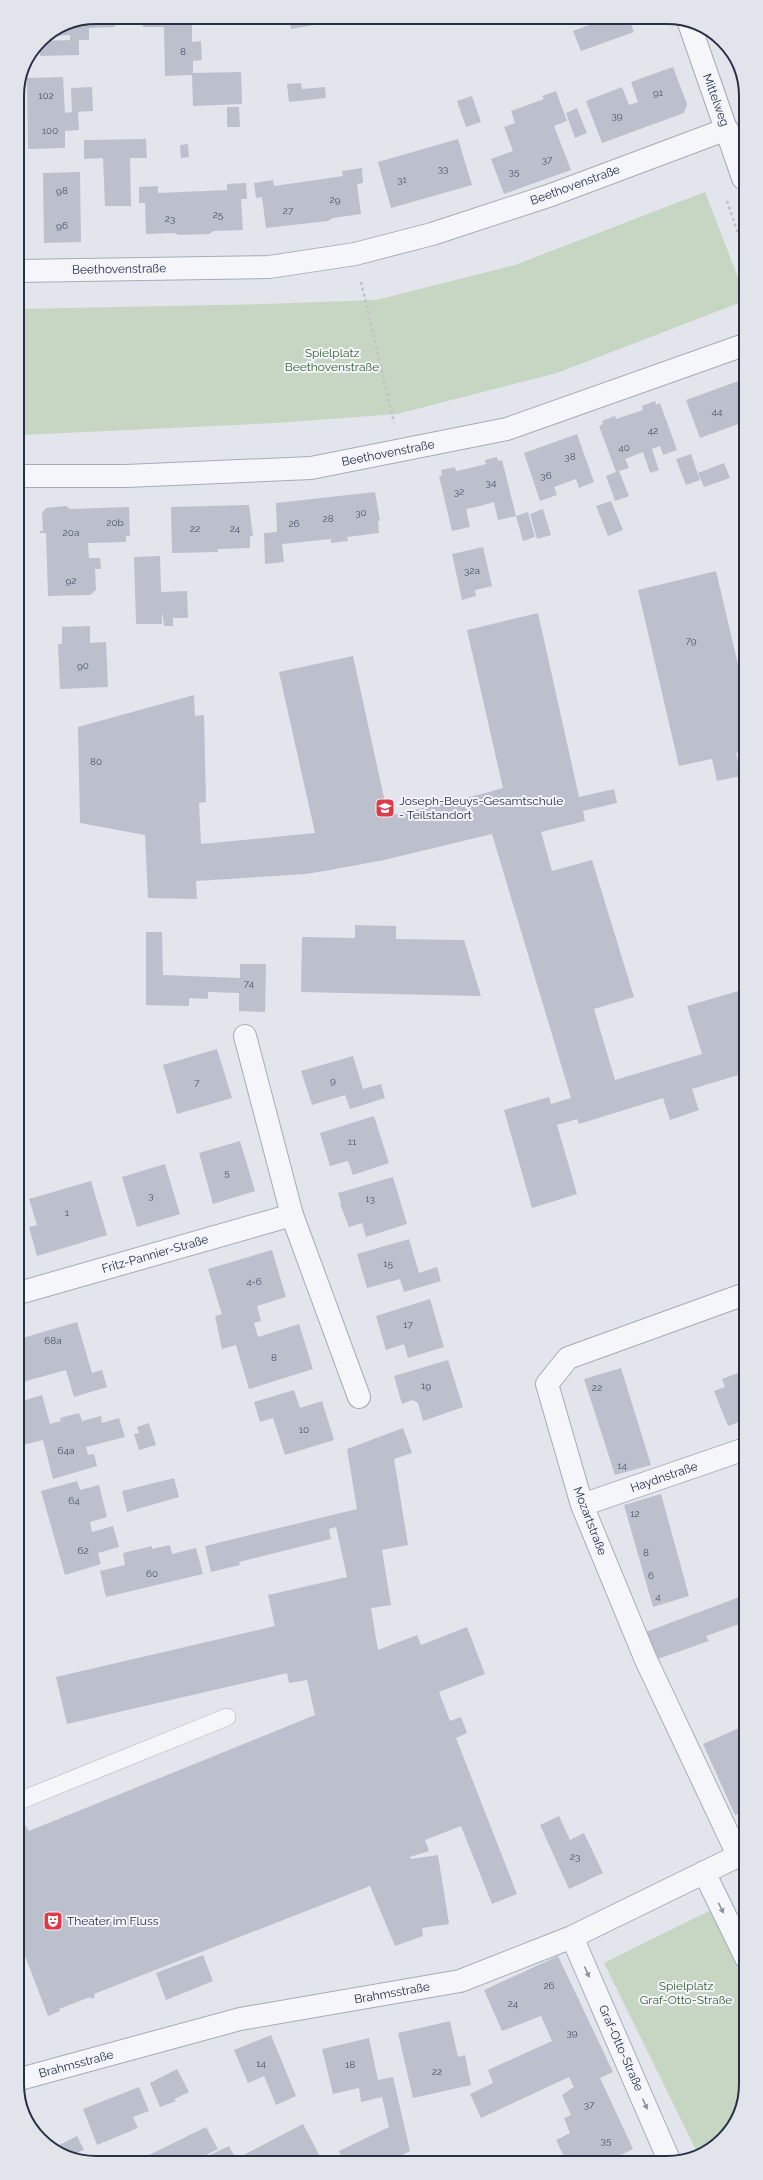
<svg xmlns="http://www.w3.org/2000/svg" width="763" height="2180" viewBox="0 0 763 2180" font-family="Raleway,sans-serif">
<rect width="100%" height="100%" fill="#e2e5ec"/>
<path fill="#c6d6c2" d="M705,192L744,293V301L557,373L397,414L276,423L21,435L17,309L266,304L376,300L515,265Z
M711,1910L746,1980V2085L730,2132L698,2154L604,1963Z"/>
<path fill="#bbc0cc" d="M96,17H115V27L89,28V40H79V55L40,56V41L70,40V35L50,36V33L66,23Z
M142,17H201V25H192V42L201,41L202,60L193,61V73L241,72L242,104L193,106L192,75L165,76L164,27H143Z
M230,17H347L348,19L291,29L290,20L231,23Z
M589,17H628L634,32L581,51L573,31L592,24Z
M673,67L687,104L684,113L602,143L586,101L622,87L629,105L638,102L631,82Z
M63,77L65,113L72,112L71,88L92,87L93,111L74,112H78L79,130L65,131V148L28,149L27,78Z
M301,83L302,89L325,87L326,98L289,102L287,84Z
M556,91L567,121L554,126L571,170L504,194L491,159L513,151L504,127L515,123L511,111L544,99L542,96Z
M472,96L481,122L466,127L457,101Z
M227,107H239L240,127H227Z
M577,108L587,133L575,138L566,113Z
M146,139L147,158H130L131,206H105L103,158L84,159V140Z
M458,139L472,185L391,208L378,162Z
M188,144L189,157L181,158L180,145Z
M362,168L363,183L357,184L361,214L333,218L328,221L266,228L262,197L256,198L254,183L273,180L274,186L309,181L343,176L342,171Z
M80,172L81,242L44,243L43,173Z
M246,183L247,199H241L243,230L214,231L209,234L179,235L174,233L146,234L145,203H139V187L158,186V193L227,190V184Z
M744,379V422L700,438L686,400Z
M655,401L656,405L660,403L677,450L663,455L660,446L652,449L659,470L650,473L643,452L625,459L629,468L619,471L629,496L615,501L606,476L616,472L599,426L603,424L602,421L615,416L616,419L643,410L642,406Z
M577,434L594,482L579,488L576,479L554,487L557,495L540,501L524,453Z
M691,454L700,480L686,485L676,459Z
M497,457L498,461L502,460L516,516L498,520L494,502L480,506L466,509L470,527L452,531L439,476L442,475L441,470L455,467L456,471L470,468L486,464L485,460Z
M724,463L730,478L704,487L698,473Z
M375,492L380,521H378L379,533L347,537L348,541L331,543V539L282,544L284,562L265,564L264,533L277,532L276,503Z
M611,501L623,530L608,536L596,506Z
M249,505L253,536H250V548L218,549V552L172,553L171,507Z
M66,506L70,509L129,507L130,536H126V542L88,543L89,558H100L101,569H95L96,590L90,595L48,596L46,533H40V531H43L42,513L46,508Z
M543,509L551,535L537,539L530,514Z
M528,512L535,537L523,541L516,516Z
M483,547L492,586L475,590L476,596L462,600L452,554Z
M160,556L161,592L187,591L188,618H173V626H164L162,611V624H136L134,557Z
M716,571L744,690V751L736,753L741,776L717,781L712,759L679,766L638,590Z
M538,613L579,797L614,789L617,803L583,811L585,821L541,832L552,871L592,860L634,997L594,1009L615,1080L702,1054L687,1006L745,989V1073L692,1089L699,1110L670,1120L663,1098L579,1124L577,1119L557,1125L577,1194L532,1208L504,1110L549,1097L551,1104L571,1098L492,834L384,860L330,870L305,874L196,881L197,899L148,898L145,835L80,823L78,727L194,695L195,716L204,715L206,802L199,803L201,844L315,833L279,672L353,656L388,816L482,794L503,788L467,630Z
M90,626V643L106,642L108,687L60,689L58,644H62V627Z
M355,925L396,926V939L464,940L481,996L301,992L302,937L355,938Z
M146,932H162L163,975L240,978V964H266L265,1012L239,1011V993L208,992V999L189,998V1006L146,1005Z
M217,1049L232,1098L177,1114L163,1065Z
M353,1056L363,1089L381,1084L385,1098L350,1109L345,1095L312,1105L301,1071Z
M374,1116L389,1163L353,1175L348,1161L330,1166L320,1133Z
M240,1141L255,1191L213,1204L199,1153Z
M165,1164L180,1214L137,1227L122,1177Z
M393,1177L407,1224L366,1237L362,1223L349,1227L340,1204L341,1203L338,1193Z
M91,1181L107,1235L37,1256L29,1227L37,1225L29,1199Z
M409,1239L419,1273L437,1267L441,1281L404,1292L400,1279L367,1288L357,1254Z
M272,1250L286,1297L257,1306L261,1321L254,1323L258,1337L299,1324L313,1369L249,1389L236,1345L222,1349L215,1316L222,1314L208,1269Z
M430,1299L444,1347L408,1358L404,1344L386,1350L376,1316Z
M77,1322L92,1373L102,1370L107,1387L74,1397L66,1370L19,1383V1339Z
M448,1360L463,1407L423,1421L418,1403L413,1400L402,1404L394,1376Z
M621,1368L651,1465L615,1475L584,1379Z
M743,1371L745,1377V1420L728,1426L714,1391L725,1387L722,1379Z
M294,1390L300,1408L322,1401L334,1440L285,1455L273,1418L260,1422L254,1402Z
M42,1395L50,1424L61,1421L60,1418L79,1413L82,1421L101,1416L102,1423L119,1418L125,1437L86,1447L88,1455L94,1454L97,1466L53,1479L43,1440L19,1446V1402Z
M149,1423L156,1445L139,1450L134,1434L139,1433L137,1427Z
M403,1428L412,1453L394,1459L408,1545L382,1550L391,1605L371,1608L378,1650L417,1635L421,1645L467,1627L485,1674L439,1692L450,1721L461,1717L467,1733L456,1738L517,1894L492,1904L461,1826L425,1840L429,1851L410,1857L411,1859L438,1855L449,1924L422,1928L423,1936L395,1946L370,1886L94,1994L95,1997L91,1999L90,1997L59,2009L60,2011L48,2016L20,1943L19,1820L21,1819L29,1831L315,1715L307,1680L289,1683L287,1673L67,1724L56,1677L275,1626L268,1595L347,1577L336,1527L329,1529L331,1539L239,1562L240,1565L211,1572L205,1546L357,1509L347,1449Z
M174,1478L179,1497L127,1512L122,1491Z
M77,1481L80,1490L99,1485L107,1517L90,1522L92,1532L113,1526L119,1547L98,1553L101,1564L65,1575L41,1491Z
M661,1494L689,1596L653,1607L624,1505Z
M170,1545L172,1554L196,1548L203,1574L106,1597L100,1571L125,1565L123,1553L152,1546V1549Z
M745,1595V1630L742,1623L706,1636L709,1641L655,1660L643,1633Z
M746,1725V1810L735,1815L703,1744Z
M559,1816L570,1840L584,1833L603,1873L569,1889L540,1825Z
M203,1955L213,1981L166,2000L156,1973Z
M558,1956L613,2072L600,2078L633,2149L609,2161H566L556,2140L570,2133L564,2118L571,2115L562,2095L574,2087L569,2077L481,2118L470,2094L493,2083L488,2070L552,2041L541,2016L502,2031L484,1990Z
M450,2021L458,2057L465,2055L471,2085L413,2098L398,2033Z
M271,2035L296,2096L276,2105L264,2076L248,2083L234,2050Z
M369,2038L378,2080L393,2077L410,2151L388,2162H344L339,2151L389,2127L382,2097L361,2102L359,2088L333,2094L322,2049Z
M177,2069L189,2092L174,2099L176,2101L160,2107L150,2083Z
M139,2087L149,2111L133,2117L138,2128L97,2145L83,2109Z
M38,2124L46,2141L48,2146L44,2144L33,2126Z
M303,2124L323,2162H195L229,2146L236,2159Z
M206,2127L218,2149L192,2162L153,2163L149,2155Z
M77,2136L84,2150L71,2155L53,2148Z"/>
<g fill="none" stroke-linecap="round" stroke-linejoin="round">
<g stroke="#a6abb7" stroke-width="18">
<path id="lane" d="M19,1801L227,1717"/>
</g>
<g stroke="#a6abb7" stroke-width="24">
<path id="street" d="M689,23L743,178
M17,271L269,267L355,254L432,234L551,195L727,129
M18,476H126L311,468L507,429L744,345
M245,1036L292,1215L359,1397
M19,1293L292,1215
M582,1505L745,1449
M738,1855L646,1660L582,1505L547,1384L568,1358L745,1294
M704,1872L746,1958
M572,1937L669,2160
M20,2079L240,2019L460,1981L572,1937L746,1852"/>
</g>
<path stroke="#c0c3ca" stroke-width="2.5" stroke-dasharray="3 3" stroke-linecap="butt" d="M727,201L743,248
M361,282L394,423"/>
<use href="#lane" stroke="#f5f6f9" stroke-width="17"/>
<use href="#street" stroke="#f5f6f9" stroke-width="22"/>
</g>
<defs><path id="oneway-solid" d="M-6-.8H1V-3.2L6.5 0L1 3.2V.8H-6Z"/></defs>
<g fill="#8e93a0">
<use href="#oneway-solid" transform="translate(721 1908) rotate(64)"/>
<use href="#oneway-solid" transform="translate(587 1972) rotate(66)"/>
<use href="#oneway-solid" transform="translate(645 2104) rotate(66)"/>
</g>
<defs>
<g id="school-square" transform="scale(1)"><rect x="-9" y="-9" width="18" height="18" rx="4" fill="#dc3b47" stroke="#f2f4f9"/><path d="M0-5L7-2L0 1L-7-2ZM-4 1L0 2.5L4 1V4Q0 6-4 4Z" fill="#fff"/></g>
<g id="theatre-square" transform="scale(1)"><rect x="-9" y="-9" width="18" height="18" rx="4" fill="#dc3b47" stroke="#f2f4f9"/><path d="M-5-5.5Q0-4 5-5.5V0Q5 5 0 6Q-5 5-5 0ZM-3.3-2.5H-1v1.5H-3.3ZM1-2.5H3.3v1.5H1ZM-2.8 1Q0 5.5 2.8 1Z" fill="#fff"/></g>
</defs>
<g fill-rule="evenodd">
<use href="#school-square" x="385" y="808"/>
<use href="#theatre-square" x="53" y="1921"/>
</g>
<g text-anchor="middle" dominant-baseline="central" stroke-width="4" stroke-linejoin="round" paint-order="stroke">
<g font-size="10" fill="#4d5468">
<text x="183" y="51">8</text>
<text x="658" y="92">91</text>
<text x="46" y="95">102</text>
<text x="617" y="115">39</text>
<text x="50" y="130">100</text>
<text x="547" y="159">37</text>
<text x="443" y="168">33</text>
<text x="514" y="171">35</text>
<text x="402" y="179">31</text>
<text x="62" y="190">98</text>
<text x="335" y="199">29</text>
<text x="288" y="210">27</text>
<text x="218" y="214">25</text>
<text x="170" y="218">23</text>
<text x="62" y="225">96</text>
<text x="717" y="411">44</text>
<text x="653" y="430">42</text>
<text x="624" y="447">40</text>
<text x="570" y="456">38</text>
<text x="546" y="475">36</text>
<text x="491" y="482">34</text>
<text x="459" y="491">32</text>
<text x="361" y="512">30</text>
<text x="328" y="518">28</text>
<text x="115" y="522">20b</text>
<text x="294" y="523">26</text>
<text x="195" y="528">22</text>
<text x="235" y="528">24</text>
<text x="71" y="532">20a</text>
<text x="472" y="570">32a</text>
<text x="71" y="580">92</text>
<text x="691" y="640">79</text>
<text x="83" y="665">90</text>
<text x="96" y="761">80</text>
<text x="249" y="983">74</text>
<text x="333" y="1080">9</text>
<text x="197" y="1082">7</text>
<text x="352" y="1141">11</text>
<text x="227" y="1172">5</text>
<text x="151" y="1195">3</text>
<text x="370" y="1198">13</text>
<text x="67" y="1212">1</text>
<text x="388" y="1263">15</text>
<text x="254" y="1281">4-6</text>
<text x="408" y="1324">17</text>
<text x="53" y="1340">68a</text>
<text x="274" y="1357">8</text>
<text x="426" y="1385">19</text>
<text x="597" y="1387">22</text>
<text x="304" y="1429">10</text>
<text x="66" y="1450">64a</text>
<text x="622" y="1465">14</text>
<text x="74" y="1500">64</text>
<text x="635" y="1513">12</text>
<text x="83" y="1550">62</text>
<text x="646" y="1552">8</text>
<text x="152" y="1573">60</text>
<text x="651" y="1575">6</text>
<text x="658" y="1596">4</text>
<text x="575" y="1856">23</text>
<text x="549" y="1985">26</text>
<text x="513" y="2003">24</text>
<text x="572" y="2032">39</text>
<text x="261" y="2063">14</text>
<text x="350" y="2064">18</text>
<text x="437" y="2071">22</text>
<text x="589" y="2104">37</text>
<text x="606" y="2140">35</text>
</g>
<g font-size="12" fill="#283046" stroke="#f2f4f9">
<text transform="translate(716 100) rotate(70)">Mittelweg</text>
<text transform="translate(575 185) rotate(-20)">Beethovenstraße</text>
<text transform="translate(119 269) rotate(-1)">Beethovenstraße</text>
<text transform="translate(388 453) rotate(-11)">Beethovenstraße</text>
<text transform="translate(155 1254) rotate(-16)">Fritz-Pannier-Straße</text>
<text transform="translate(664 1477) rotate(-19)">Haydnstraße</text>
<text transform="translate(590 1521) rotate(69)">Mozartstraße</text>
<text transform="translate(392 1993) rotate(-10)">Brahmsstraße</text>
<text transform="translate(621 2048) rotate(66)">Graf-Otto-Straße</text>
<text transform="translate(76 2064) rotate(-15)">Brahmsstraße</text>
</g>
<g font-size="12" fill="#396334" stroke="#f2f4f9">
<text x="332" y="353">Spielplatz<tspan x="332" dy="14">Beethovenstraße</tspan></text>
<text x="686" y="1986">Spielplatz<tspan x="686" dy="14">Graf-Otto-Straße</tspan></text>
</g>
<g font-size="12" fill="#283046" stroke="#f2f4f9" text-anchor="start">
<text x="399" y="801">Joseph-Beuys-Gesamtschule<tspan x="399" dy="14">- Teilstandort</tspan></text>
<text x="67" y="1921">Theater im Fluss</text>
</g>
</g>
<path d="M0 0H763V2180H0ZM96 24H667A72 72 0 0 1 739 96V2084A72 72 0 0 1 667 2156H96A72 72 0 0 1 24 2084V96A72 72 0 0 1 96 24Z" fill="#e2e4eb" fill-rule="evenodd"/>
<path fill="none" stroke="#283046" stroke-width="2" d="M96 24H667A72 72 0 0 1 739 96V2084A72 72 0 0 1 667 2156H96A72 72 0 0 1 24 2084V96A72 72 0 0 1 96 24Z"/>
</svg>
